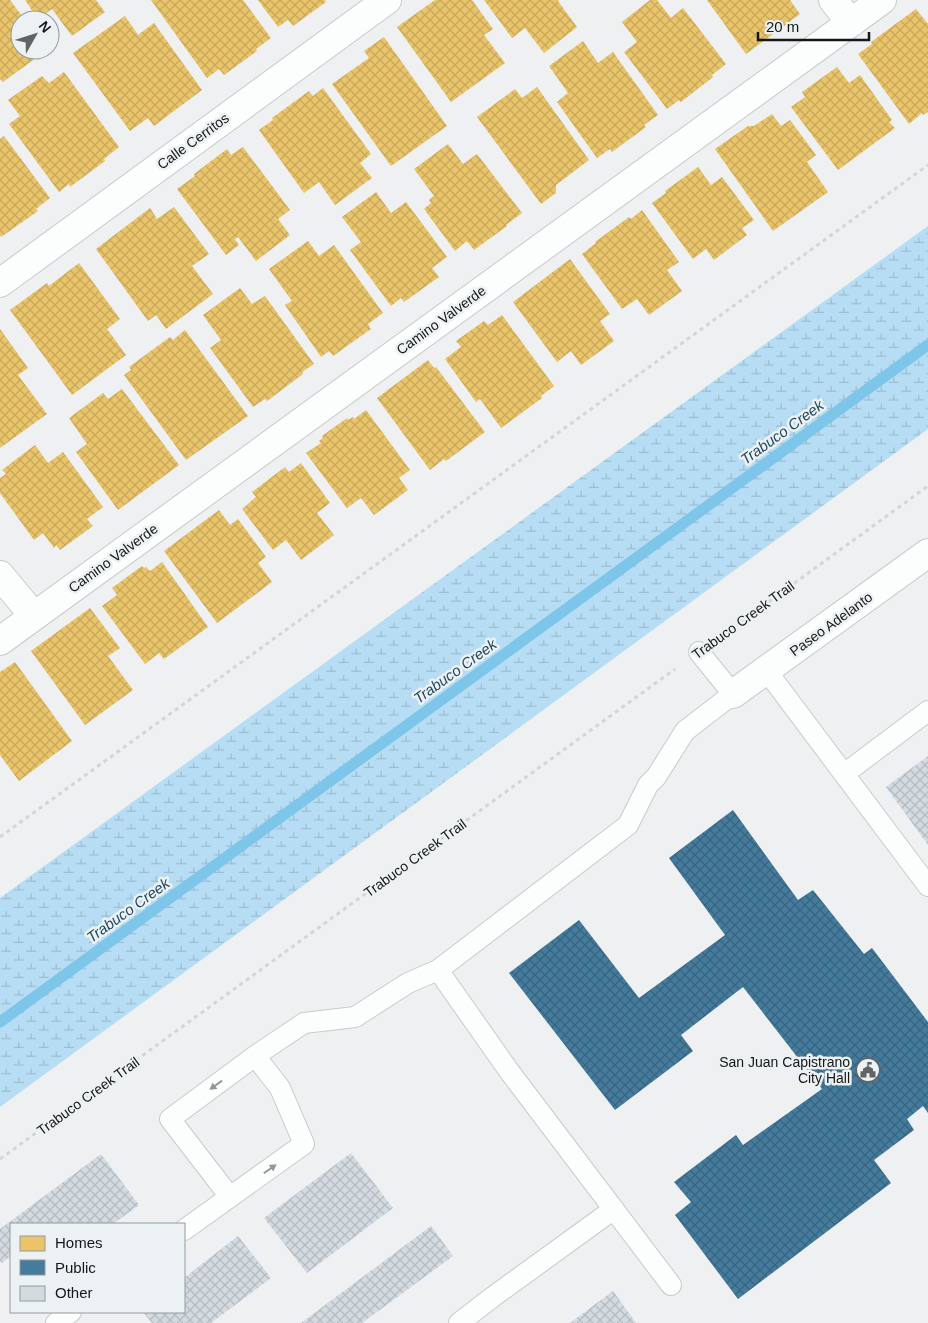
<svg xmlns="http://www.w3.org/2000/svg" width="928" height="1323" viewBox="0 0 928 1323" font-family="Helvetica,sans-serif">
<defs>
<pattern id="wetland-marsh" width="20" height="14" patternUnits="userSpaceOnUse" patternTransform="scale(1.25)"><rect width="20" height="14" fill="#b6ddf3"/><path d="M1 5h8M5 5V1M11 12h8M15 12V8" fill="none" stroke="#9cbdd0"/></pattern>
<pattern id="homes-cross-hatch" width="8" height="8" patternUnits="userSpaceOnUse" patternTransform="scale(1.25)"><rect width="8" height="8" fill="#e9c46a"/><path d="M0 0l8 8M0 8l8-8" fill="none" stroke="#c7a85b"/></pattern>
<pattern id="public-cross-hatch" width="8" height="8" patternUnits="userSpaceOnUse" patternTransform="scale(1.25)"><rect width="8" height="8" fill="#457b9d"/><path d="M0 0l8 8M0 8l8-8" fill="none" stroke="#38647f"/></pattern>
<pattern id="building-cross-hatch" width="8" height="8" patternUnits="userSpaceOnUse" patternTransform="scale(1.25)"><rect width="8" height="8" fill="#d4dbe0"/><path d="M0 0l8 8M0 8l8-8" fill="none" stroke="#b5bbbf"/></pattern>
</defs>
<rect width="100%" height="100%" fill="#eef0f2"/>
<path fill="url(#wetland-marsh)" d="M928,226V429L0,1107V898Z"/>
<path fill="url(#homes-cross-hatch)" d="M0,0H10L25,20H20V29L16,32L20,37V50H30L36,58L3,82L0,79Z
M25,0H96L105,12L72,36L52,9L38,19Z
M151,0H243L271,38L256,49L257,51L224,75L219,69L207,78Z
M258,0H325L326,2L293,26L288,20L278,27Z
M435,0H472L493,29L484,35L505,63L451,102L397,27Z
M484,0H559L558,1L577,27L544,53L525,28L512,38Z
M650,0H657L671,18L683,8L726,64L712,75L713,77L681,102L679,100L667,109L624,52L637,42L622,22Z
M707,0H790L800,14L746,54Z
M916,9L928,24V112L923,115L922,113L909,124L858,54L872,44L871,42Z
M125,16L138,35L154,23L202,90L154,126L148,118L130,131L73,53Z
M384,37L447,126L391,166L332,84L369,58L364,51Z
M583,41L598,63L613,52L658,115L644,125L646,127L612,152L610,149L597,158L557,102L568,93L549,66Z
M837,67L849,83L860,75L892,120L889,122L895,128L838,170L791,107L805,97L802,92Z
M64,72L119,147L104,159L105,161L70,187L69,184L59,192L9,124L20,116L8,100L42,76L49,83Z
M537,87L589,160L556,185V193L541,204L477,117L515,89L522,98Z
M323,88L371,154L360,163L372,178L335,205L319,182L304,193L259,130L273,120L272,118L309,91L313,96Z
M772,114L781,126L790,120L816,155L807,162L828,192L773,231L715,149L748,126H754Z
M4,136L50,198L36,209L38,211L1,237L0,235V139Z
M448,144L463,164L477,154L522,213L506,225L507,226L474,250L467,241L455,251L424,209L431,203L429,200L434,196L414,169Z
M243,147L290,210L278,219L290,235L256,261L238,237L235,239L239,245L226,255L177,189L195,176L194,174L227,149L231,155Z
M698,167L711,185L722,177L754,220L742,228L747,235L714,260L706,249L693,259L652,203L666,193L665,191Z
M376,192L391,213L406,202L447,257L432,268L439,277L404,302L401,298L391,306L350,250L361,242L342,217Z
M174,207L209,254L192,266L213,294L166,329L156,315L148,321L96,249L150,208L157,219Z
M642,210L679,262L667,270L682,291L649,315L637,299L622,309L582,254L596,243L595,242L629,217L631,219Z
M308,241L319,256L334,245L383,313L368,324L371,329L333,356L329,351L321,357L285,305L292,301L269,269Z
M570,259L610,314L600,321L614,341L581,365L571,351L557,362L513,302Z
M79,263L120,319L107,329L126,355L72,395L10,310L47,283L49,286Z
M240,288L252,304L265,296L314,364L302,372L303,374L267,401L265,399L253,407L210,348L221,340L203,315Z
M502,315L554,386L541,396L542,398L501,428L480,399L476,402L445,359L461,347L456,341L484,321L488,325Z
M0,329L28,368L18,375L47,414L0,448Z
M185,330L248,416L186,460L124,375L131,370L129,367L170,337L173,340Z
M428,360L434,368L436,367L485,432L446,461L444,459L430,470L377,398Z
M122,389L179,465L118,510L76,452L87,444L69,418L103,393L108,399Z
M366,410L410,470L399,478L408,490L374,515L361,498L347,508L306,453L321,443L319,441L323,438L322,436L347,418L348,420L353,417L354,419Z
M35,445L48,463L63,452L103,507L87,519L93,526L60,550L56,545L54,548L43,533L34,540L0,493V478L6,474L2,470Z
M301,463L330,503L317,513L334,535L301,560L286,540L273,550L242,509L256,497L252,492L285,467L289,472Z
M219,510L230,525L238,519L266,557L258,563L272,582L217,623L164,551Z
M162,562L208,627L164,659L159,653L145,664L102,606L117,595L112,588L142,566L144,568L146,567L150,571Z
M90,608L120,648L108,656L133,690L85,725L31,651Z
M15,662L72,741L19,781L0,755V672Z"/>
<path fill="url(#public-cross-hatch)" d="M733,810L798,900L813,890L864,954L872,948L928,1022V1113L923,1106L907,1119L914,1130L874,1160L891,1183L738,1299L675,1215L691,1202L674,1182L736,1135L743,1145L822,1089L743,987L681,1035L693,1051L615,1110L509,973L579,920L639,998L725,935L669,858Z"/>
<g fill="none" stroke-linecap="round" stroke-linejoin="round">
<path stroke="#7ec5ea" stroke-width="11" d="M0,1022L928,345"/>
</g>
<path fill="url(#building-cross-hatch)" d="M928,756V845L886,787Z
M351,1153L393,1208L307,1273L264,1218Z
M101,1154L139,1205L113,1224H11V1256L2,1263L0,1261V1229Z
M431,1226L453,1256L362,1323H301Z
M238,1236L271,1278L211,1323H152L143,1312H184V1278Z
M613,1291L636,1323H570Z"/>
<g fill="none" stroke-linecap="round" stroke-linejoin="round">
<g stroke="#c8cacb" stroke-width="22">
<path id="lane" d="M766,670L928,886
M844,774L928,711
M438,970L509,1071L671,1285
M230,1197L170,1119L255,1056L304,1023L355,1017L408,983L438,970L628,825L648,785L656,777L685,731L733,694L699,652
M184,1230L304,1144L280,1088L255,1056
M56,1323L71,1312
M459,1323L494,1296L614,1209"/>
</g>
<g stroke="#c8cacb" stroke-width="30">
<path id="street" d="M833,0L851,23
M0,283L387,0
M0,575L34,616
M0,641L882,0"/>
</g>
<g stroke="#c8cacb" stroke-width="30">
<path id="secondary" d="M733,694L928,553"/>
</g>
<path stroke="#d4d5d5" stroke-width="3" stroke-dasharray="4 4" stroke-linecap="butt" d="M723,635L928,486
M0,837L928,165
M0,1159L675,669"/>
<use href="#lane" stroke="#fcfdfd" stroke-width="20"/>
<use href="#street" stroke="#fcfdfd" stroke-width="28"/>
<use href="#secondary" stroke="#fcfdfd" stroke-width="28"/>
</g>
<defs><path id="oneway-solid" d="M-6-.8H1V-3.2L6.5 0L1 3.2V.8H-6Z" transform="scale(1.25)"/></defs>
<g fill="#949696">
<use href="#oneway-solid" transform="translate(216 1085) rotate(144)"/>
<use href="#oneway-solid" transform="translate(270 1169) rotate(-35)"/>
</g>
<defs>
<g id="civic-ring" transform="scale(1.25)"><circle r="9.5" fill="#ecf1f4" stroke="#616364" stroke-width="1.5"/><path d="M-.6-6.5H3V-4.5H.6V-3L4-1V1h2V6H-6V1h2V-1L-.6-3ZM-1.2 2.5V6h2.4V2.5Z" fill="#616364"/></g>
</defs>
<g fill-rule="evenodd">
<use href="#civic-ring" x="868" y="1070"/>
</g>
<g text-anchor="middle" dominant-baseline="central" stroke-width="5" stroke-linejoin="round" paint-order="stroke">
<g font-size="14" fill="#151718" stroke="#ecf1f4">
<text transform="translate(193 141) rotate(-36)">Calle Cerritos</text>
<text transform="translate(441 320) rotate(-36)">Camino Valverde</text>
<text transform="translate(113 558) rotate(-36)">Camino Valverde</text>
<text transform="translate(743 620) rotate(-36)">Trabuco Creek Trail</text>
<text transform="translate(831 624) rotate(-36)">Paseo Adelanto</text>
<text transform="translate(415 858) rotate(-36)">Trabuco Creek Trail</text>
<text transform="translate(88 1096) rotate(-36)">Trabuco Creek Trail</text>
</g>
<g font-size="14" fill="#151718" stroke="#ecf1f4" text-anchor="end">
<text x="850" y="1062">San Juan Capistrano<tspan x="850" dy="16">City Hall</tspan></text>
</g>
<g font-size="15" font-style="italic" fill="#1f495f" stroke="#ecf1f4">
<text transform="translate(782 432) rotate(-36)">Trabuco Creek</text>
<text transform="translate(455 671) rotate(-36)">Trabuco Creek</text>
<text transform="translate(128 910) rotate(-36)">Trabuco Creek</text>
</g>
</g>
<rect x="10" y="1223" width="175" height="90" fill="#ecf1f4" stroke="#969a9c"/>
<rect x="20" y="1236" width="25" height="15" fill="#e9c46a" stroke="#969a9c"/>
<text x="55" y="1248" font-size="15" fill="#151718">Homes</text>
<rect x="20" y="1260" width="25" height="15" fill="#457b9d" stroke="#969a9c"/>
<text x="55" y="1273" font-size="15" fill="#151718">Public</text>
<rect x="20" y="1286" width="25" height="15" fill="#d4dbe0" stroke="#969a9c"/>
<text x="55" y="1298" font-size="15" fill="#151718">Other</text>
<g transform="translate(35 35) rotate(51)"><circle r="24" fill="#ecf1f4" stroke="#969a9c"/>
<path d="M0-4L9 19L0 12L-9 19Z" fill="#616364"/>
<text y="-8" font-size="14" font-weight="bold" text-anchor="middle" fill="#151718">N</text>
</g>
<path d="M758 32v8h111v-8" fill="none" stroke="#151718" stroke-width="2.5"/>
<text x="766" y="32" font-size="15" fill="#151718" stroke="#ecf1f4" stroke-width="4" paint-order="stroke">20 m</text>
</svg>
